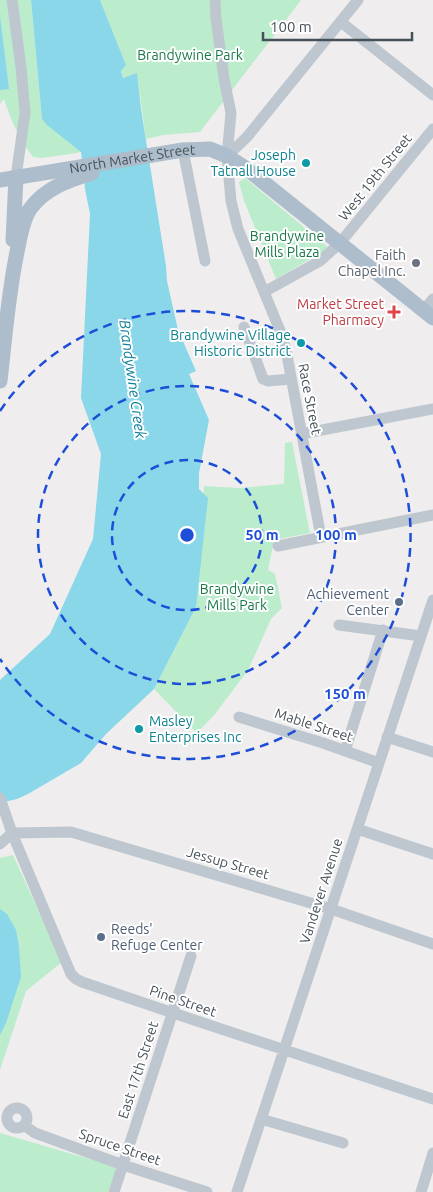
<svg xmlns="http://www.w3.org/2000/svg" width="433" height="1192" viewBox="0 0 433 1192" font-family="Ubuntu,sans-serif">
<rect width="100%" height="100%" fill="#efeded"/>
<path fill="#bbedcd" d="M0,0H31L42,119L81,151L77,153L42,158L33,157C19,139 11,121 4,99L0,104Z
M100,0H301L200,132L163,135L146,139L137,74L123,78L121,70L126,65Z
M245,178L329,248L276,279L244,201L239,182Z
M292,442L310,533L274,540L268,570L275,574L282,608L271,619L248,670L215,714L197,733L154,689L193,613L197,597L204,486L240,488L284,484L285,443Z
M13,855L62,962L26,991L0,1070V858Z
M0,1133L117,1167L108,1192H0Z"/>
<path fill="#89d7e9" d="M31,0H100L126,65L121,71L123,78L137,73L141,109L166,266L167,281L178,330L196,371L189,374L209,420L199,473V489L208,498L196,607L154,689L106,734L81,763L28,794L17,799L0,803V680L50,634L93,539L101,454L81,398L90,214L85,189L81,152L47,125L42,119Z
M0,16L9,89L0,90Z
M0,909L7,914L16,930L19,946L21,977L6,1023L0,1035Z"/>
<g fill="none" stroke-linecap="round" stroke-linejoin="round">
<path stroke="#bec7cf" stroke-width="11" d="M12,0L21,67L25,113L16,177
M215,0L216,18L224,79L231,113L227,156L231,201L238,229L281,333L286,350L321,537
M341,22L433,95
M183,150L205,261
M227,156L247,137L358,0
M264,292L320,261L340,243L433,129
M424,310L433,299
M244,327L263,379L268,381L291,379
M301,434L433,409
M278,546L433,515
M339,625L421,636
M239,717L323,743L379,763
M387,737L433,752
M345,751L383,630
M0,798L12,833L71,974L76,979L82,982L173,1013L433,1099
M357,829L433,854
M12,833L71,832L331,909L433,944
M0,844L12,833
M7 1118a10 10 0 1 1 20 0a10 10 0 1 1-20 0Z
M261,1119L343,1143
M25,1126L35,1133L123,1165L207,1192
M114,1192L191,956
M237,1192L433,600
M421,1192L433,1153"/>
<g stroke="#adbdcb" stroke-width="15">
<path id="s1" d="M0,180L183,150L210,149L227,156L247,169L433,318"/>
<path d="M13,240L16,177"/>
<path d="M0,381C5,338 8,295 17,252C20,238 22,221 30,209C45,188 69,180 92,173"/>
</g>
</g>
<g fill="none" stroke="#1d4ed8" stroke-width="2.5" stroke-dasharray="9 6">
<circle cx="187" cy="535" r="75"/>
<circle cx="187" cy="535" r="149"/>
<path d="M0 411A224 224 0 1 1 0 659"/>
</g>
<g fill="#0f9aa8" stroke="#fff" stroke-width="2">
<circle cx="306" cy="163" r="5"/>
<circle cx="301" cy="343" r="5"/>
<circle cx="139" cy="729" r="5"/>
</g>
<circle fill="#6b7280" stroke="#fff" stroke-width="2" cx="416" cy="263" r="5"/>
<path fill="#e0444e" stroke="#fff" stroke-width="2" d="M391.5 304.5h5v5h5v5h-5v5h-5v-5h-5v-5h5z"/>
<g fill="#5c6f8a" stroke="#fff" stroke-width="2">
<circle cx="399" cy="602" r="5"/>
<circle cx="101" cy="937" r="5"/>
</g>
<g text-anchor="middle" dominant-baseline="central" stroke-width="4" stroke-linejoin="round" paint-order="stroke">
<g font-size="14" fill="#197847" stroke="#fff">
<text x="190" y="55">Brandywine Park</text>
<text x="287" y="236">Brandywine<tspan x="287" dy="16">Mills Plaza</tspan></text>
<text x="237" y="589">Brandywine<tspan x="237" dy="16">Mills Park</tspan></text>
</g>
<g font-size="14" fill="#0d838f" stroke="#fff" text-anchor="end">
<text x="296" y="155">Joseph<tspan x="296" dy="16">Tatnall House</tspan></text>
<text x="291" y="335">Brandywine Village<tspan x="291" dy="16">Historic District</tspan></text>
<text x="149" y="721" text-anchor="start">Masley<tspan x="149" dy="16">Enterprises Inc</tspan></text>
</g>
<g font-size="14" fill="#465059" stroke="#fff">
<text stroke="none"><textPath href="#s1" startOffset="134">North Market Street</textPath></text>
<text transform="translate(375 177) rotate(-51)">West 19th Street</text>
<text transform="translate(310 399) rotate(79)">Race Street</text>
<text transform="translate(314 725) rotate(18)">Mable Street</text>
<text transform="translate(228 863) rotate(16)">Jessup Street</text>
<text transform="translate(321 891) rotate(-72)">Vandever Avenue</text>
<text transform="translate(183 1001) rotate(19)">Pine Street</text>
<text transform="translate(138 1070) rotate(-72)">East 17th Street</text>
<text transform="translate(120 1147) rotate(19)">Spruce Street</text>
</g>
<g font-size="14" fill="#5b616d" stroke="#fff" text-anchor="end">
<text x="406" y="255">Faith<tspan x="406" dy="16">Chapel Inc.</tspan></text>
</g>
<g font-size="14" fill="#be3a42" stroke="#fff" text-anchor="end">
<text x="384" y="304">Market Street<tspan x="384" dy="16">Pharmacy</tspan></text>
</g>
<g font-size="14" fill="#4e5e75" stroke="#fff" text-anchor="end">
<text x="389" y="594">Achievement<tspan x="389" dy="16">Center</tspan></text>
<text x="111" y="929" text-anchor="start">Reeds'<tspan x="111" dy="16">Refuge Center</tspan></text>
</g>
<g font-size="15" font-style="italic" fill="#0f819b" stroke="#fff">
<text transform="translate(133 379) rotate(82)">Brandywine Creek</text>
</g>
</g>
<circle cx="187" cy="535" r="8" fill="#1d4ed8" stroke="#fff" stroke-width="2.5"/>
<g font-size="15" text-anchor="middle" font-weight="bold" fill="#1d4ed8" stroke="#fff" stroke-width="4" stroke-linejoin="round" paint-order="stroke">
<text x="262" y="540">50 m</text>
<text x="336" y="540">100 m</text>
<text x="345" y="699">150 m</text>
</g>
<path d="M263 32v8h149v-8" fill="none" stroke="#465059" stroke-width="2.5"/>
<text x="270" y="32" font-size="15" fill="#465059" stroke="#ffffff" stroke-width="4" paint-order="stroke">100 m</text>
</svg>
